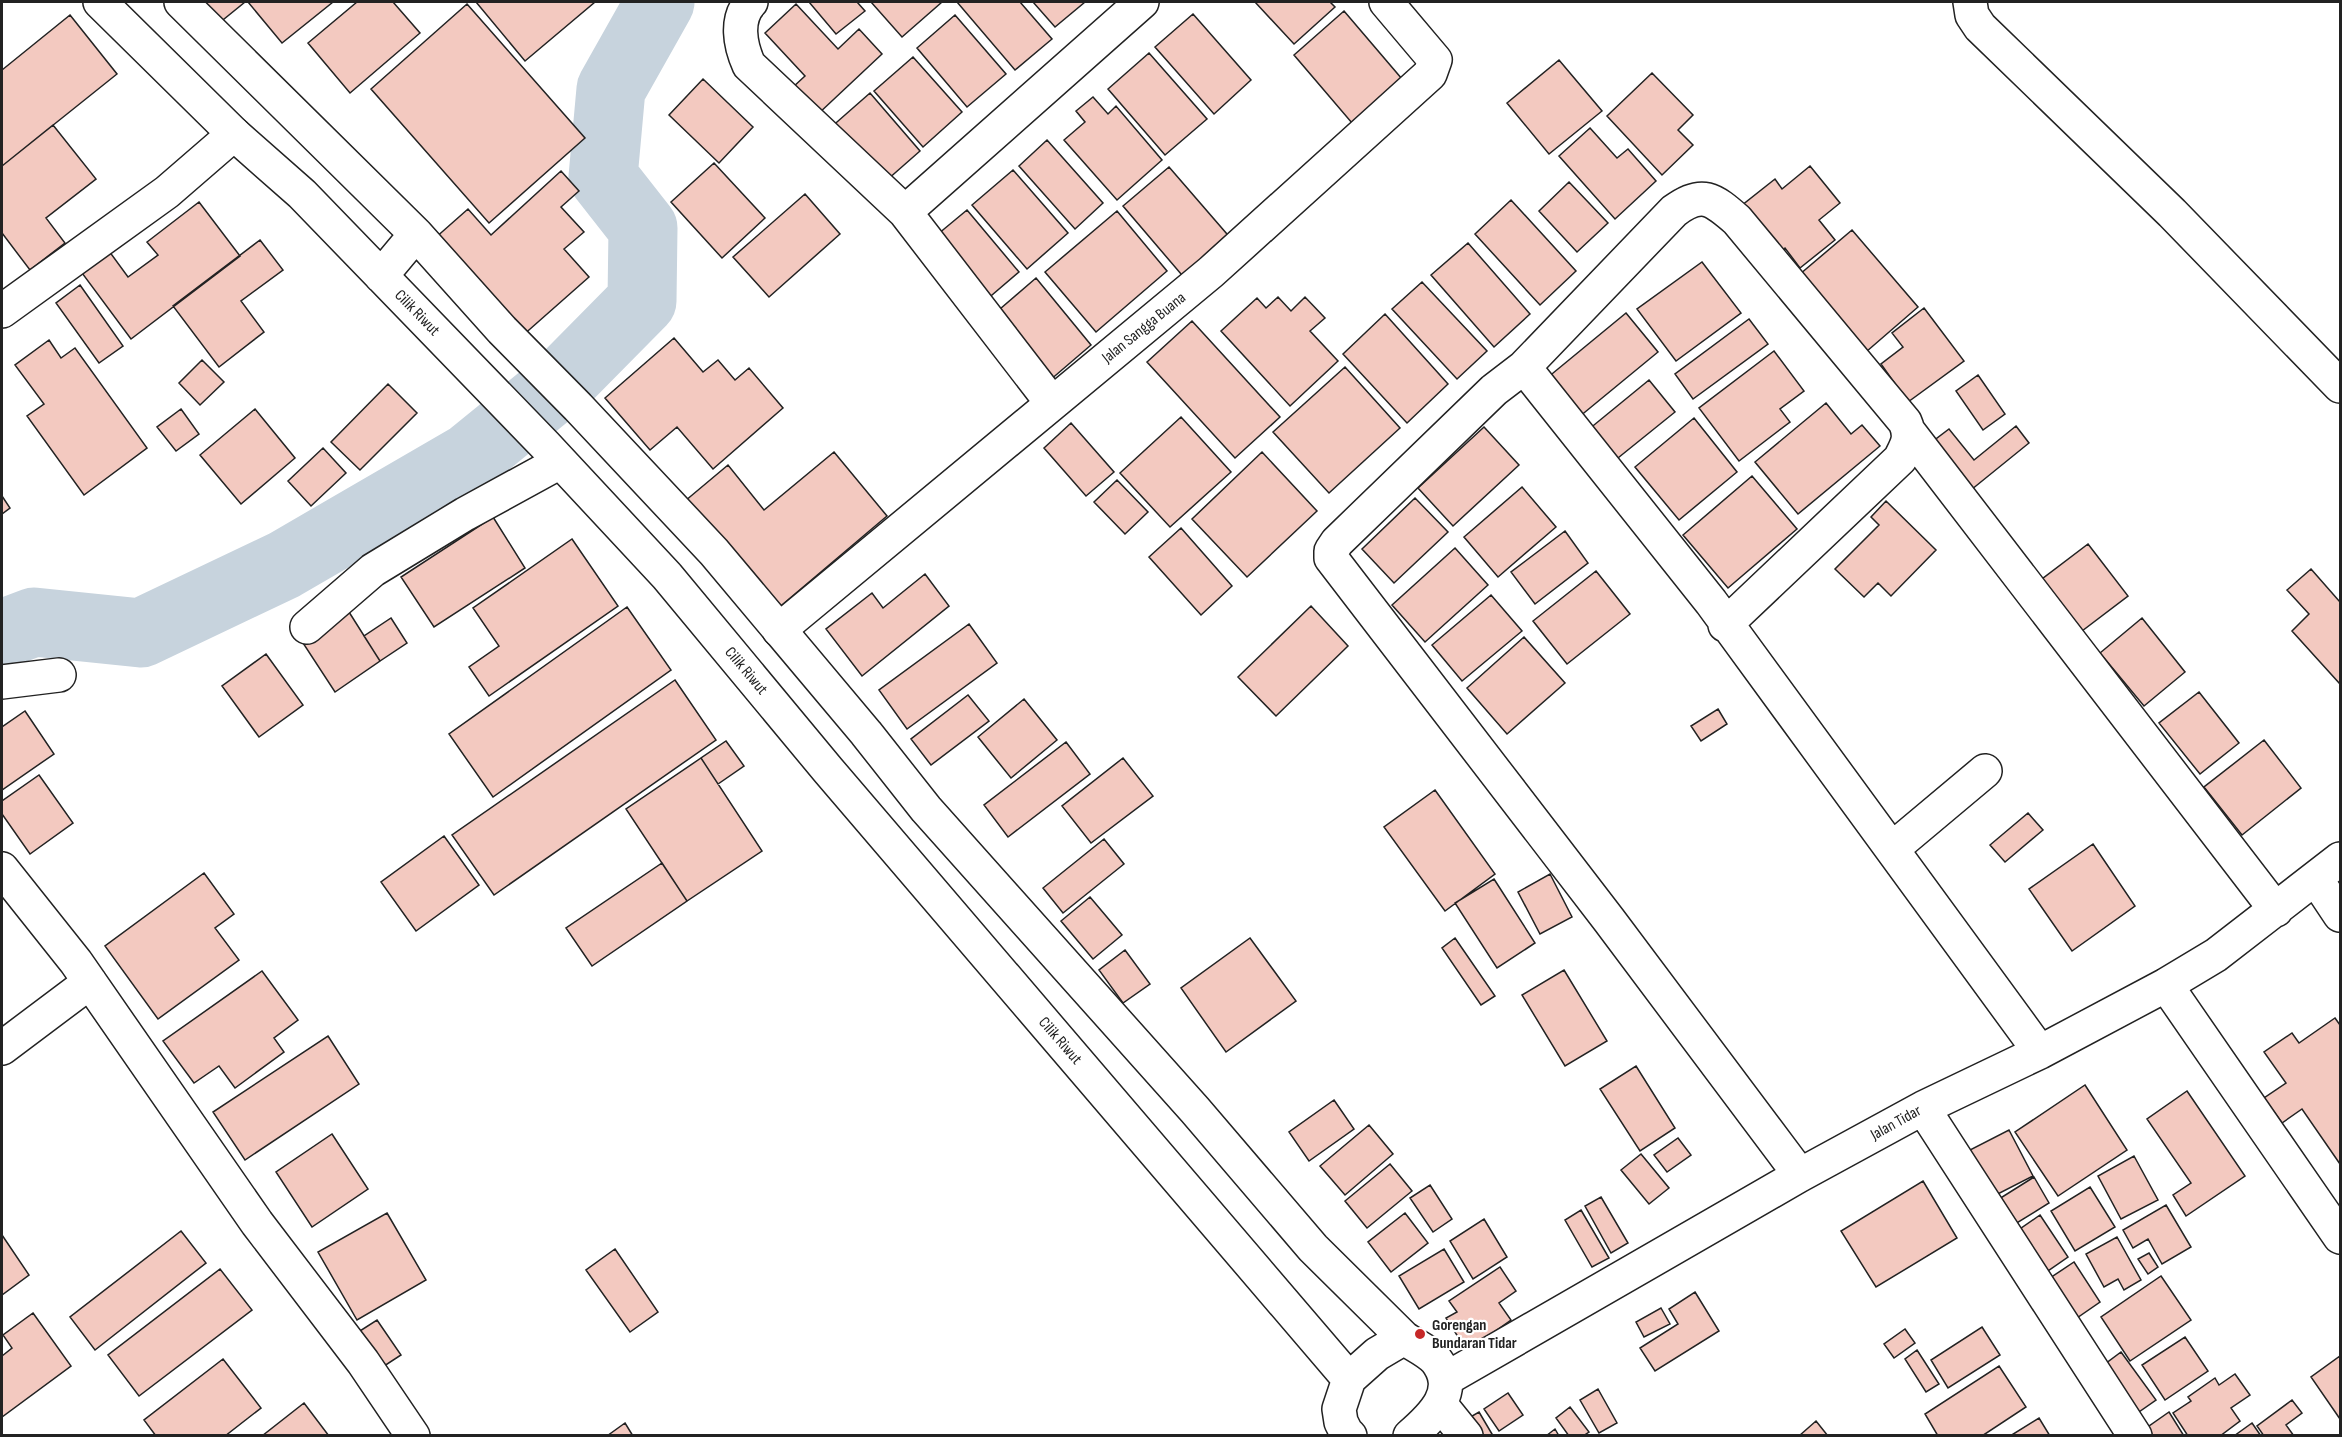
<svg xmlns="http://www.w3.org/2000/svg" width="2342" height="1437" viewBox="0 0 2342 1437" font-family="'Sofia Sans Condensed',sans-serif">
<rect width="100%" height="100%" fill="#fff"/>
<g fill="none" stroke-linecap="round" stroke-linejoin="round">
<path stroke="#c7d3dd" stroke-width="69" d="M2,634L34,622L141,633L284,565L470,457L562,382L642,301L643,228L603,177L611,89L660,2"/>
</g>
<path fill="#f3c9c0" stroke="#222" stroke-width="1.5" d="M192,2H245L213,28Z
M248,2H333L282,43Z
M357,2H393L420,33L350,93L308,43Z
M476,2H595L525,61Z
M809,2H857L865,11L836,34Z
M871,2H942L902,37Z
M957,2H1020L1052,39L1015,70Z
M1033,2H1085L1055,27Z
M1255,2H1330L1335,7L1294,44Z
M467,4L585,138L489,223L371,89Z
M796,4L838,49L859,29L882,54L817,115L792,88L805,76L765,33Z
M1344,11L1402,79L1352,123L1294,55Z
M1193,14L1251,80L1214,114L1155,47Z
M70,15L117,74L2,166V70Z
M955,15L1006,74L967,107L917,48Z
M1149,53L1207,119L1165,155L1108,89Z
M913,57L962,112L923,147L874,91Z
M1559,60L1602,111L1549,154L1507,103Z
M1652,73L1693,115L1678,130L1693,145L1662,175L1607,116Z
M703,79L753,127L719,163L669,115Z
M870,93L920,151L879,187L829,129Z
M1093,97L1108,114L1116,106L1162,160L1117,200L1064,140L1085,122L1076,111Z
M53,125L96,179L46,218L65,243L30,270L2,233V166Z
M1590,128L1617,158L1628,149L1656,181L1615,219L1559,156Z
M1047,140L1103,203L1075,229L1019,166Z
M714,163L765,218L722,258L671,202Z
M1810,166L1840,203L1819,220L1835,240L1800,268L1785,248L1771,260L1741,206L1775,179L1782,189Z
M1169,167L1233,241L1187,281L1123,206Z
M1013,170L1068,233L1027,269L972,205Z
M561,171L579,191L561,207L584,232L564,249L589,277L521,337L434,239L468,209L491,235Z
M1569,182L1608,223L1577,252L1539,211Z
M805,194L840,234L769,297L733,257Z
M1511,200L1576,271L1540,305L1475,234Z
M199,202L240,256L131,339L82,273L109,251L128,277L158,255L147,242Z
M967,210L1019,272L985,301L932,239Z
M1117,211L1167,271L1096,332L1045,272Z
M1852,230L1918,307L1859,358L1793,280Z
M260,240L283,270L241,301L264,332L219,367L173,306Z
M1468,243L1530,314L1494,347L1431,275Z
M1702,262L1741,313L1676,361L1637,309Z
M1036,278L1091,345L1049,381L993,315Z
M1422,282L1487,351L1457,379L1392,309Z
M80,285L123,346L99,363L56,303Z
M1278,297L1291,311L1305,297L1325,318L1310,331L1338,361L1290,406L1221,331L1257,298L1266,308Z
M1924,308L1964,361L1908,402L1881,364L1903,347L1892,333Z
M1626,313L1658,352L1579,417L1547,378Z
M1385,314L1448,384L1407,423L1343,354Z
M1749,319L1768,344L1693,399L1675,374Z
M1192,321L1280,417L1235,458L1147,362Z
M674,338L703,372L718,360L735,380L749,368L783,408L713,469L677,427L650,450L605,398Z
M49,340L61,358L75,348L147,448L84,495L27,416L44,404L15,365Z
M1774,351L1804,391L1780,409L1790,422L1739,461L1699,408Z
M202,360L224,382L200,405L179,383Z
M1345,367L1400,428L1329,493L1273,432Z
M1978,375L2005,414L1983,430L1956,391Z
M1649,380L1675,412L1608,466L1583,434Z
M388,384L417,413L360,470L331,442Z
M1826,403L1851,434L1862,425L1880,446L1798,514L1755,462Z
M181,409L199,434L176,451L157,427Z
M255,409L295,458L241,504L200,455Z
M1181,417L1231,472L1170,527L1120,473Z
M1694,418L1737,472L1679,520L1635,467Z
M1071,423L1114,472L1086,496L1044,448Z
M2016,426L2029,443L1966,494L1928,445L1949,429L1974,460Z
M1484,427L1519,465L1453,526L1418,488Z
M323,448L346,473L311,506L288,481Z
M834,452L887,516L776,610L685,501L728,465L764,510Z
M1262,452L1317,511L1247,577L1192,519Z
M1752,476L1797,529L1728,588L1683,535Z
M1117,480L1148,512L1125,534L1094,502Z
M1522,487L1556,527L1498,577L1464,537Z
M2,496L10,508L2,514Z
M1415,498L1448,532L1394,583L1362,549Z
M1886,501L1936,550L1891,596L1878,583L1864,597L1835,569L1879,525L1871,517Z
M493,517L525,568L434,627L401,577Z
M1181,528L1232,586L1201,615L1149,557Z
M1565,531L1588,563L1535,604L1511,572Z
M572,539L618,606L489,696L469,667L499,646L473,608Z
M2088,544L2128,596L2082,631L2042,579Z
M1455,548L1488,585L1425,642L1392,605Z
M2311,569L2340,602V684L2292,631L2309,614L2287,590Z
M1596,571L1630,614L1567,664L1533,621Z
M925,574L949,606L862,676L826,629L872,593L883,608Z
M1491,595L1522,631L1462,681L1432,645Z
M1311,606L1348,646L1276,716L1238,677Z
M627,607L671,670L493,797L449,734Z
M349,612L380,661L335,692L303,643Z
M391,618L407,643L380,661L364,636Z
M2142,618L2185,672L2144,706L2100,653Z
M969,624L997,663L907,729L879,690Z
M1524,637L1565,683L1507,734L1467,688Z
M266,654L303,705L259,737L222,686Z
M675,680L716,740L494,895L452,835Z
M2199,692L2239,743L2200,774L2159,723Z
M968,695L989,721L931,765L911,739Z
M1024,699L1057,740L1011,778L978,737Z
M1718,709L1727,724L1701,741L1691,726Z
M25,711L54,754L2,790V727Z
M2264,740L2301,788L2242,835L2204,787Z
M726,741L744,766L718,784L701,758Z
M1066,742L1090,774L1008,837L984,805Z
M701,758L762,851L687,901L626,809Z
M1123,758L1153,796L1091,843L1062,806Z
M39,775L73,823L30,854L2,814V801Z
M1435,790L1495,874L1445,911L1384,827Z
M2028,813L2043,830L2005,862L1990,845Z
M444,836L479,885L416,931L381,882Z
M1104,839L1124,864L1063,913L1043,888Z
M2093,844L2135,906L2072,951L2029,889Z
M662,863L687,901L592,966L566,928Z
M204,873L234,914L215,928L239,960L158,1019L105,946Z
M1550,874L1572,917L1540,934L1518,892Z
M1494,879L1535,943L1497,968L1455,903Z
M1090,897L1122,935L1093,959L1061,921Z
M1250,938L1296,1001L1226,1052L1181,988Z
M1455,938L1495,996L1481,1005L1442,948Z
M1125,950L1150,984L1123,1003L1099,970Z
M1564,970L1607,1041L1565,1066L1522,995Z
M262,971L298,1020L274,1038L284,1052L235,1088L219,1066L194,1083L163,1041Z
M2335,1018L2340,1025V1164L2302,1109L2282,1123L2264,1098L2286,1083L2264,1052L2292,1033L2299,1043Z
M328,1036L359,1084L245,1160L213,1112Z
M1636,1066L1675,1128L1640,1151L1600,1089Z
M2085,1085L2127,1150L2058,1196L2015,1132Z
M2187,1091L2245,1176L2186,1216L2173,1195L2191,1183L2147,1119Z
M1334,1100L1354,1129L1309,1161L1289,1132Z
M1369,1125L1393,1154L1345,1195L1320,1166Z
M2009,1130L2033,1176L1990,1198L1966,1152Z
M332,1134L368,1189L312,1227L276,1172Z
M1678,1138L1691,1155L1667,1172L1654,1155Z
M1641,1154L1669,1188L1649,1204L1621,1170Z
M2134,1156L2158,1200L2121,1219L2098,1176Z
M1390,1164L1412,1191L1367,1228L1345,1201Z
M2034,1177L2049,1203L2007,1229L1991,1204Z
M1923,1181L1957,1238L1876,1287L1841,1231Z
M1430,1185L1452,1219L1433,1232L1410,1198Z
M2090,1187L2115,1227L2075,1251L2051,1211Z
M1601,1197L1628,1243L1611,1253L1585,1206Z
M2166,1205L2191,1247L2162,1264L2148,1239L2133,1248L2123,1230Z
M1581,1210L1609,1258L1592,1267L1565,1220Z
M387,1213L426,1280L357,1320L318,1252Z
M1405,1213L1428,1243L1391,1272L1368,1242Z
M2040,1215L2068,1257L2045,1273L2017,1231Z
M1484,1219L1507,1257L1473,1279L1450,1241Z
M181,1231L206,1263L95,1350L70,1317Z
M2,1235L29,1275L2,1295Z
M2117,1237L2141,1280L2124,1290L2118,1279L2104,1287L2086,1254Z
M615,1249L658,1312L630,1332L586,1270Z
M1444,1249L1464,1282L1419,1309L1399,1276Z
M2149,1253L2158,1267L2148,1274L2138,1259Z
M2074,1262L2100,1302L2074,1320L2047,1280Z
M1500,1267L1516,1291L1499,1303L1511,1320L1467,1351L1446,1318L1457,1312L1449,1301Z
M220,1269L252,1310L139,1396L108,1355Z
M2161,1276L2191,1320L2130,1361L2101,1317Z
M1695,1292L1719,1331L1655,1371L1640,1348L1678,1324L1669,1309Z
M1661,1308L1670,1324L1644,1337L1636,1322Z
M33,1313L71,1366L2,1417V1356L12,1348L3,1335Z
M377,1320L401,1355L375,1372L352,1336Z
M1982,1327L2000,1355L1948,1388L1931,1360Z
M1905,1329L1915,1343L1894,1358L1884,1344Z
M2185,1337L2208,1371L2165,1400L2142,1365Z
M1917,1350L1939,1384L1926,1392L1905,1359Z
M2121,1352L2156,1400L2136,1414L2101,1367Z
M2340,1356V1419L2311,1377Z
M223,1359L261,1408L225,1436H156L144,1420Z
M1999,1366L2026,1407L1982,1436H1938L1925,1414Z
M2235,1374L2250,1395L2231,1408L2240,1421L2220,1436H2188L2173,1413L2191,1401L2188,1397L2215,1378L2219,1385Z
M1598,1389L1617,1423L1599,1433L1580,1400Z
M1508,1393L1523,1415L1499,1431L1484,1409Z
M2292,1400L2302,1413L2286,1425L2294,1436H2264L2257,1426Z
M304,1403L329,1436H262Z
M1570,1407L1589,1432L1583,1436H1569L1556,1418Z
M1479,1412L1492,1434L1488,1436H1471L1460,1423Z
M2169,1412L2184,1436H2146L2142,1431Z
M2039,1418L2050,1436H2010Z
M1816,1421L1828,1436H1799Z
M625,1423L633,1436H607Z
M2252,1423L2261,1436H2234Z
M1555,1429L1559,1436H1546Z"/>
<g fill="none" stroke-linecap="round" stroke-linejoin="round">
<g stroke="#222" stroke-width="36">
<path id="minor" d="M751,2C735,19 740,45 749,65L905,212L1052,403
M1970,2L1972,15L1980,27L2172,213L2340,386
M905,212L1142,2
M2,311L167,192L234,134
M1524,367L1711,602L2040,1052
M1909,432L2276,910
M1725,625L1900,459C1907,445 1912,438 1905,422L1737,220C1713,199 1702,190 1674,211L1524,367L1494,390L1337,542L1331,551V558L1609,920L1800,1175
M307,627L373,570L465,514L560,462
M779,630L1211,272L1430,74L1435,60L1386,2
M2,682L59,675
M1892,849L1985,771
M2,869L76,962L257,1223L363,1362L413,1436
M2316,879L2340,915
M2166,985L2340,1237
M2,1048L90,982
M1923,1108L2135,1436
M1446,1379L1800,1175L1923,1108L2040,1052L2166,985L2216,955L2340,859"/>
</g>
<g stroke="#222" stroke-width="36">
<path id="major" d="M100,2L234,134L302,194L545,445L667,576L828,770L1349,1379
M181,2L416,234L502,330L578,407L714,552L866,733L926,809L1195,1110L1313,1248L1404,1338
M381,276L416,234
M1441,1405L1466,1436
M1350,1436L1346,1432L1341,1422L1339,1409L1349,1379L1377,1354L1404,1338C1414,1345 1428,1351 1436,1360C1460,1391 1433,1416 1410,1436"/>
</g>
<use href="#minor" stroke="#fff" stroke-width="33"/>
<use href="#major" stroke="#fff" stroke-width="33"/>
</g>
<circle fill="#c62828" stroke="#fff" stroke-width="2" cx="1420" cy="1334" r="6"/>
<g text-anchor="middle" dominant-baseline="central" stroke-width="4.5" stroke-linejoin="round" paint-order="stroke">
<g font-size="16" fill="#222" stroke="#fff">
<text transform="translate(417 313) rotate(46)">Cilik Riwut</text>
<text transform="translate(1144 328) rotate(-39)">Jalan Sangga Buana</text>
<text transform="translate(746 671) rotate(50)">Cilik Riwut</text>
<text transform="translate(1060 1041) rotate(49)">Cilik Riwut</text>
<text transform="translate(1896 1123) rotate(-29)">Jalan Tidar</text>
</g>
<g font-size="16" font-weight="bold" fill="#222" stroke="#fff" text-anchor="start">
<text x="1432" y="1325">Gorengan<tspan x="1432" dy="18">Bundaran Tidar</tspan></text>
</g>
</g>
<rect width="2342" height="1437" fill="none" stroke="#222222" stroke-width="6"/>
</svg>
